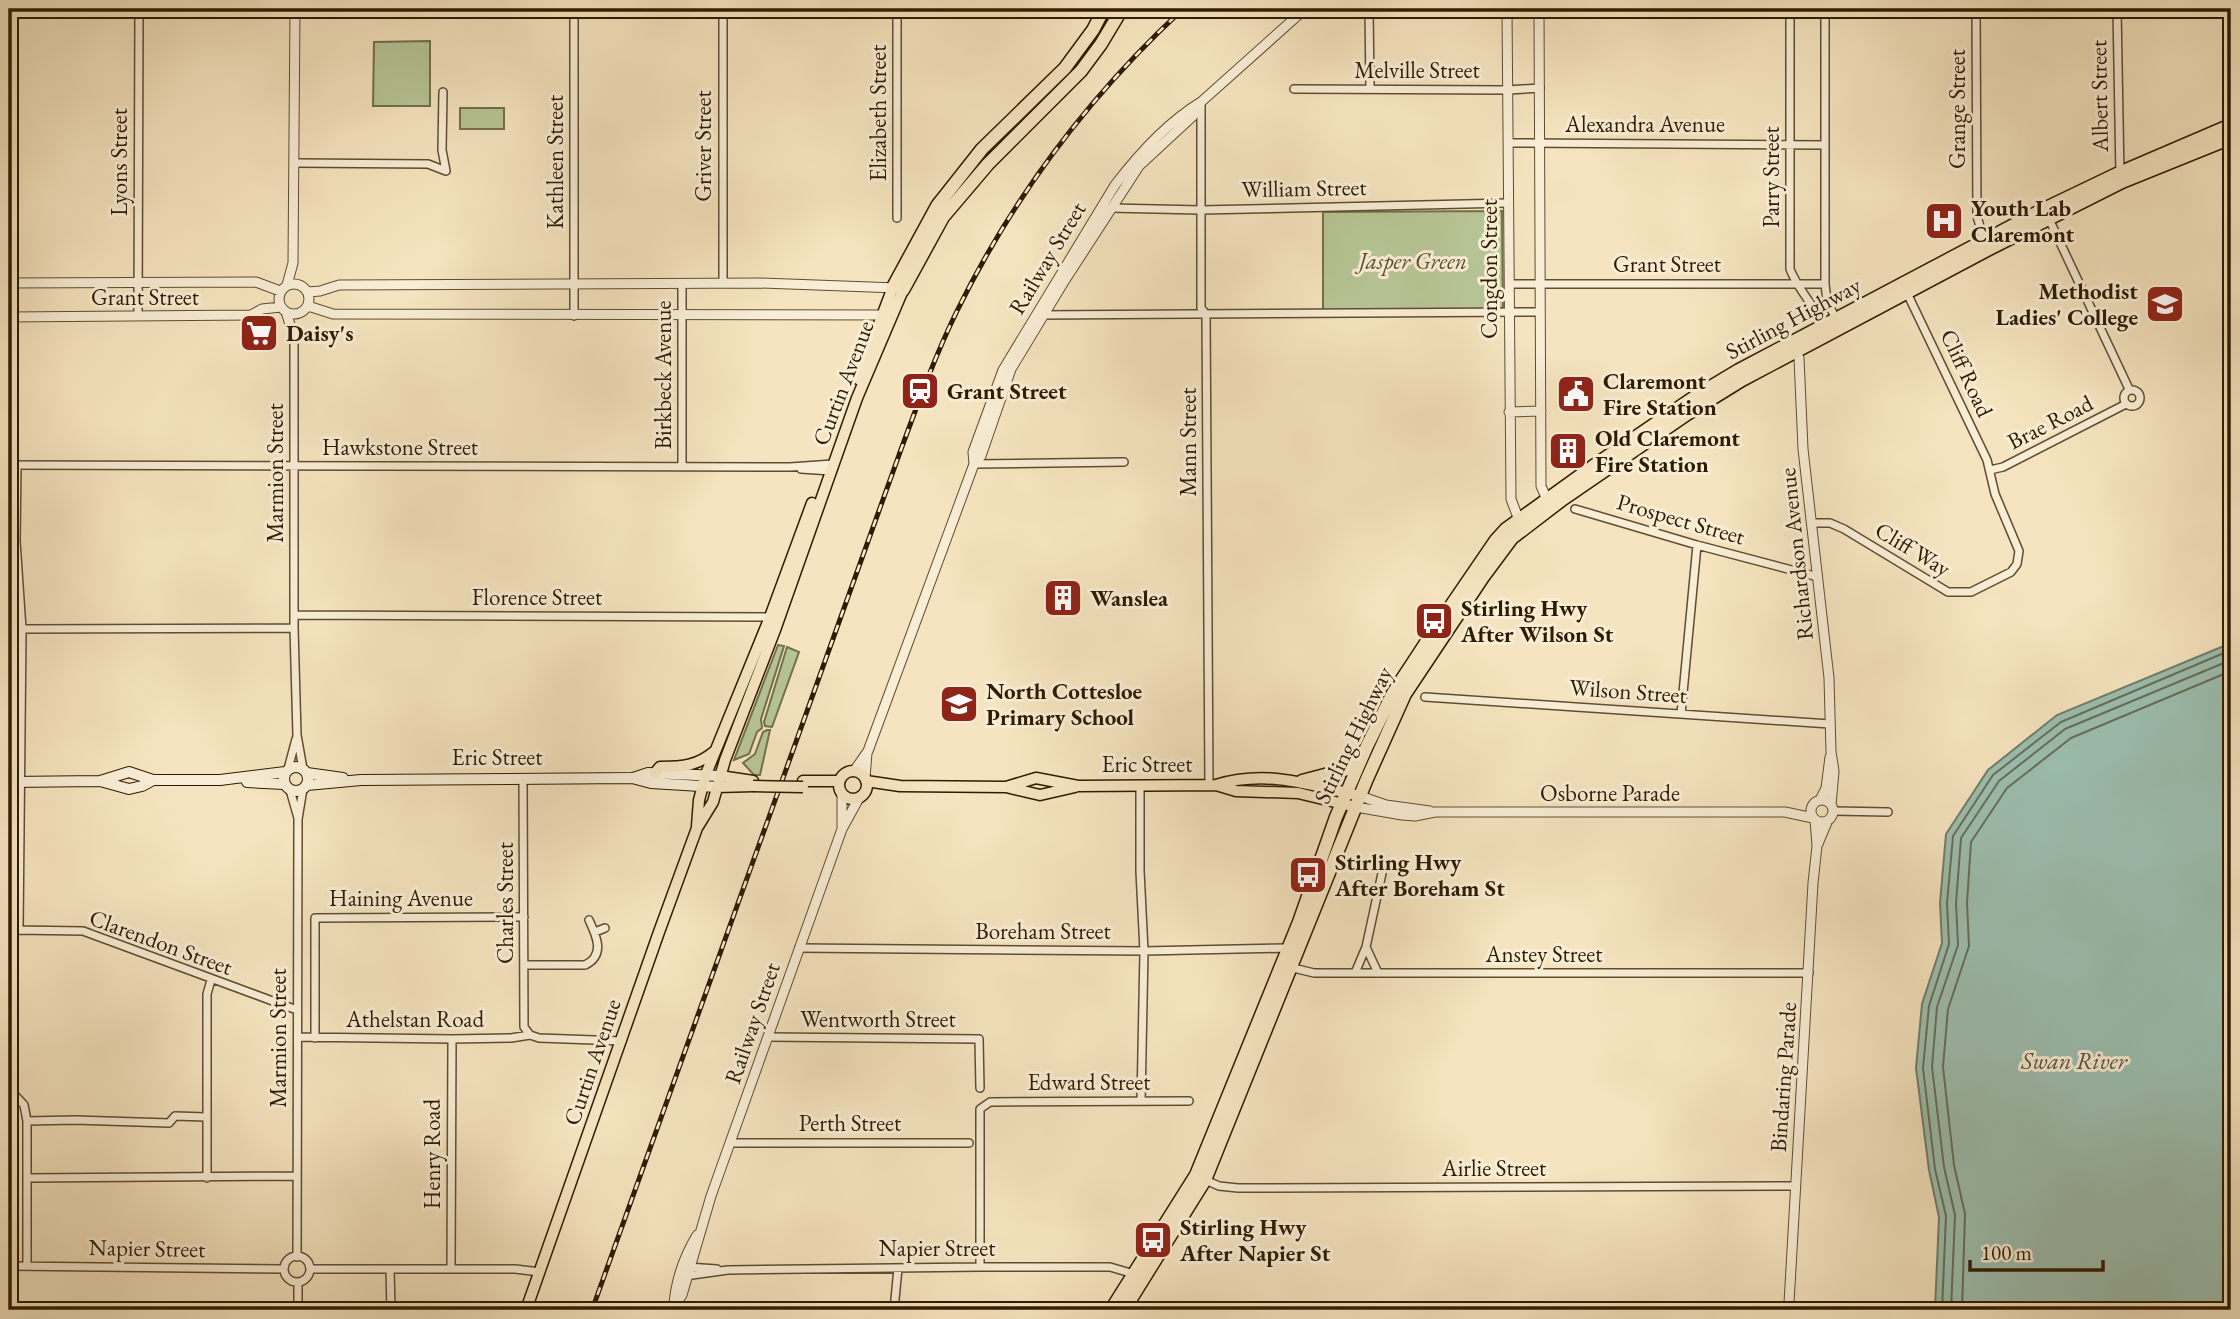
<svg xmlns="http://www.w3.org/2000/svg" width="2240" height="1319" viewBox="0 0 2240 1319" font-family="'EB Garamond',serif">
<rect width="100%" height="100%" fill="#f5e4bf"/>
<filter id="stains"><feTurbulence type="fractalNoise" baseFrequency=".00286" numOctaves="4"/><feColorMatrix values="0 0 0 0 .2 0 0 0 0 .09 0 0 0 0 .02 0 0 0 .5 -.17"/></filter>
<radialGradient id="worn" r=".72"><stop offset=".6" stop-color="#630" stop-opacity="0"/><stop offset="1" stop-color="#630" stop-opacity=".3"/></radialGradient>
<path fill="#b7c596" stroke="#73704c" stroke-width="2" d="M430,41V106H373L374,42Z
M460,108H504V129H460Z
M1502,211L1503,309L1323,310V212Z
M778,645L784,646L761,719L762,728L757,732L749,754L734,760Z
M787,647L799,652L772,727L765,726L764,722Z
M767,730H770L760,775H754L743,763L755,754L763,732Z"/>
<path fill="#9cbfb0" stroke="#707d6a" stroke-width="2" d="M2231,643V1310H1935L1939,1217L1929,1170L1916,1068L1922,1004L1942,943L1940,903L1946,834L1988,770L2057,715Z"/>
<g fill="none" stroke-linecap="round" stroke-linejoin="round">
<path stroke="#666d59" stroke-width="2" d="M1942,1310L1946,1216L1935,1169L1923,1068L1929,1006L1949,944L1947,903L1953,836L1993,775L2061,722L2231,650
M1951,1310L1955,1215L1944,1167L1932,1067L1937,1007L1958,945L1956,903L1961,838L1999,781L2065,729L2231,660
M1962,1310L1965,1214L1954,1165L1943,1067L1948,1009L1969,946L1967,903L1971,842L2007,788L2071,738L2231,671"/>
<g stroke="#604d31" stroke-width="10">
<path id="minor" d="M574,9V316
M723,9V283
M897,9V218
M1369,9L1370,89
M1790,9V269C1798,290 1815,307 1826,327
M1825,9V284L1827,301L1837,321
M1976,9L1977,216L1984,241
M2117,9L2120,176
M1294,89L1508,90L1540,88
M1201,102V308L1206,314L1209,785
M1508,143L1825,145
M295,163L428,164L446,171L442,150L443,92
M1110,208L1201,210L1508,203
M2049,219L2129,389
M1509,284H1825
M1040,315L1540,312
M138,316L139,9
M294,337V628L297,735L303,769
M2124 398a8 8 0 1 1 16 0a8 8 0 1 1-16 0Z
M974,464L1124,462
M9,465L790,467L833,464
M682,467V283
M801,469L831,471
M1990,470L2003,467L2126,404
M1575,509L1697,545L1818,577
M1811,523H1830L1844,529L1948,592H1971L2011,572L2017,564L2019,551L1995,494L1987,460L1907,293
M294,615L773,617
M22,629L294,628
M1425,697L1830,724
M1681,714L1697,545
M288,769L296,739
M523,778L524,1027L530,1035L539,1038L622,1041
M1140,785V871L1144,951L1141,1101
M290,790L298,818
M1833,811L1888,812
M16,930L83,931L297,1010
M595,932L605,928
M9,933L19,930L22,629L16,541L17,465
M1366,947L1378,973
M799,948L1144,951L1288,948
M525,965H585C606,955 596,935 589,920
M1289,967L1314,973H1809
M1355,973L1366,947L1384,864
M298,1037L452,1039L511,1038L530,1035
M768,1037L979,1039L980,1088
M315,1038V918L524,917
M9,1089L24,1105L27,1121V1266
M27,1121L75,1120L169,1123L175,1116L206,1117
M731,1143H969
M28,1178L297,1176
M207,1178V994L211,980
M1203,1179L1219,1186L1238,1188L1795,1186
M284 1269a13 13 0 1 1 26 0a13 13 0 1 1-26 0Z
M297,1257L298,819L303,789
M9,1266L284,1269
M687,1267L717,1269
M980,1267V1109L990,1102L1189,1101
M310,1269H515L540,1272
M390,1269L391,1310
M451,1269L452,1039
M685,1276L728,1270L980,1267H1110L1134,1274
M298,1282V1310
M894,1310L898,1268"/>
</g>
<g stroke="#604d31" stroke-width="11">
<path id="tertiary" d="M1507,9L1511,499L1517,515L1523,521
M1539,9L1541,486L1548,502
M9,283L256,282L280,291
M279 299a15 15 0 1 1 30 0a15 15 0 1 1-30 0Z
M287,285L293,263L295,9
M308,292L320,291L339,285L759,283L897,288
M308,306L333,314L886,315
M286,312L294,337
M9,317L251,315L262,309L281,307
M1795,352L1799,358L1803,449L1829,678L1831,752L1834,771L1831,805
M1509,412L1541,411
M974,464L973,452L1003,370L1115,185C1138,155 1168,122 1201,102L1305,9
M854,771L868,751L974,464L981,456L1011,369L1065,280L1139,166L1193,116L1201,102
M865,778L867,753
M842,795V827
M1360,796L1386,805L1430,811
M1820,800L1826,788L1830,757
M1811 811a11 11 0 1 1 22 0a11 11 0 1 1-22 0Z
M1356,807L1402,815L1415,816L1435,812H1785L1813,818
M1817,846L1828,820
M674,1304C676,1280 685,1255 697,1235
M672,1310L682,1295L711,1196L842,829L859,798
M1791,1310L1789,1303L1813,883L1817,846L1815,820"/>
</g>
<g stroke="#2f1b02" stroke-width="12">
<path id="secondary" d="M284 779a12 12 0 1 1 24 0a12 12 0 1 1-24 0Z
M307,773L343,778
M633,778L648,773L720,776
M100,781L129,772L153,780H220L285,772
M9,782L100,781L129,789L142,786L153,780
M247,782L284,784
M307,785L361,780L632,778L651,783L717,787"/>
</g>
<g stroke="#2f1b02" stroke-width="13">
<path id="primary" d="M858,379L893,287
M839 785a14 14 0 1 1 28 0a14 14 0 1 1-28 0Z
M655,773L660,767C683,767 697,766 715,751
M720,776L753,781
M803,781H839
M866,781L900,786L1006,787L1036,778L1078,786L1216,785L1236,791L1298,793L1356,807
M1216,785C1266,769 1312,785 1360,796
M717,787L753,786
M1006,787L1040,795L1075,787
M697,826L699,800L706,774L770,617L812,503
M526,1310L659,932L697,828L713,802L725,760L775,630L857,398L903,290"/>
</g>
<g stroke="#2f1b02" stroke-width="15">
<path id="trunk" d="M893,287L937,206L982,149L1065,68L1093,30L1104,9
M903,290L943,217L988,164L1081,71L1101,44L1122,9
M1302,781L1344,770L1360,761
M1111,1310L1196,1175L1299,922L1336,817L1367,746L1393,693L1433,632L1496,540L1506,529L1592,467L1699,394L1739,370L2044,209L2119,173L2231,125
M1124,1310L1205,1180L1366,781L1405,694L1483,577L1512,538L1563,499L1687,414L1742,380L1989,249L2122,182L2231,138"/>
</g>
<use href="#minor" stroke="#f8edd5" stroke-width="7"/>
<use href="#tertiary" stroke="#f8edd5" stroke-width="9"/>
<use href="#secondary" stroke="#f8edd5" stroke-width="10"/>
<use href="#primary" stroke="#f5e4bf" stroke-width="10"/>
<use href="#trunk" stroke="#f5e4bf" stroke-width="12"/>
<g stroke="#2f1b02" stroke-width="5">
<path id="rail" d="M592,1310L899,455C917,406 934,358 957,311C1013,197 1090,95 1183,9"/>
</g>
<use href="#rail" stroke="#f8edd5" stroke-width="2.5" stroke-dasharray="8" stroke-linecap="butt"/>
<g stroke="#2f1b02" stroke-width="13" stroke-linecap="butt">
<path id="primary-bridge" d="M753,786L803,787"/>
</g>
<use href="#primary-bridge" stroke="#f5e4bf" stroke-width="10"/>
</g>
<defs>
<g id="hospital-square" transform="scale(2.0125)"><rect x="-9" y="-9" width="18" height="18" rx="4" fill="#8f2418" stroke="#f8edd5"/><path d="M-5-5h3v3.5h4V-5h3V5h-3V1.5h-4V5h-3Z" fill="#fff"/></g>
<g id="school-square" transform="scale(2.0125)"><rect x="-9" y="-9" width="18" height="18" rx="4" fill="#8f2418" stroke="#f8edd5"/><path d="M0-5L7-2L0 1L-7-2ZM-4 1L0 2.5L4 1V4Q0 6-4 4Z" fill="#fff"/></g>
<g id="supermarket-square" transform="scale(2.0125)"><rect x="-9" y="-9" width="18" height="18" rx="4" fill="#8f2418" stroke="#f8edd5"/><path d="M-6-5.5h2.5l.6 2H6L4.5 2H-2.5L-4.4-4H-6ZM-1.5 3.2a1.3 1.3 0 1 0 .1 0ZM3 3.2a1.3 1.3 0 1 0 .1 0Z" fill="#fff"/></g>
<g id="station-square" transform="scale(2.0125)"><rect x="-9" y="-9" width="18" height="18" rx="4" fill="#8f2418" stroke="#f8edd5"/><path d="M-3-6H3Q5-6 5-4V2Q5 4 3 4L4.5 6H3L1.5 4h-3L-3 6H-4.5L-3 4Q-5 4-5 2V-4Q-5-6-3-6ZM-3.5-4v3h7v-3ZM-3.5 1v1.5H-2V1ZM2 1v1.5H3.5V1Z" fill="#fff"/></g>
<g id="civic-square" transform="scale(2.0125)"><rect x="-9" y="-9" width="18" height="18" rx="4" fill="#8f2418" stroke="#f8edd5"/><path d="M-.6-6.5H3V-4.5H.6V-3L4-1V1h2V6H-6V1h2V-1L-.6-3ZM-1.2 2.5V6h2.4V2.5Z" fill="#fff"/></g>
<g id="building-square" transform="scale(2.0125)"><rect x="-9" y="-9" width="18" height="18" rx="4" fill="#8f2418" stroke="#f8edd5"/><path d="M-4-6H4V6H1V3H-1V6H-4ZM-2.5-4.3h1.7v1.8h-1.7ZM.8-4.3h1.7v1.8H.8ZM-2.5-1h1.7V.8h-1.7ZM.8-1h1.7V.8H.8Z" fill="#fff"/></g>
<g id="bus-square" transform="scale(2.0125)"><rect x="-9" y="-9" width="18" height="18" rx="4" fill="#8f2418" stroke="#f8edd5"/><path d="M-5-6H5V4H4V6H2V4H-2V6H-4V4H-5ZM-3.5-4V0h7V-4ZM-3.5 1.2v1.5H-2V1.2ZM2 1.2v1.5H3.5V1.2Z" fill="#fff"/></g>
</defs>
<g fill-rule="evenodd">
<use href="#hospital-square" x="1944" y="221"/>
<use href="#school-square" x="2165" y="304"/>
<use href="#supermarket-square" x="259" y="333"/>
<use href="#station-square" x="920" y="391"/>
<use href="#civic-square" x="1576" y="394"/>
<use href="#building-square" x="1568" y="451"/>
<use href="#building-square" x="1063" y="598"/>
<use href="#bus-square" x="1434" y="621"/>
<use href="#school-square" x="959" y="704"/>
<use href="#bus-square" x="1308" y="875"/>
<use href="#bus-square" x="1153" y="1240"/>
</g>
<g text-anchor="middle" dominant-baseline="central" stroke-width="6" stroke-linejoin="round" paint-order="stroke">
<g font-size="23" fill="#2f1b02" stroke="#f8edd5">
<text x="1417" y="70">Melville Street</text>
<text transform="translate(2099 96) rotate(-91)">Albert Street</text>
<text transform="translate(1957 109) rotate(-90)">Grange Street</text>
<text transform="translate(878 113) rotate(-90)">Elizabeth Street</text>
<text x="1645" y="124">Alexandra Avenue</text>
<text transform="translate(703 146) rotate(-90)">Griver Street</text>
<text transform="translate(119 162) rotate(-90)">Lyons Street</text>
<text transform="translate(555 162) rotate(-90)">Kathleen Street</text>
<text transform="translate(1771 177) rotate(-90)">Parry Street</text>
<text transform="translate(1304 188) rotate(-1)">William Street</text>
<text transform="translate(1047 258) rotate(-59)">Railway Street</text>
<text x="1667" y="264">Grant Street</text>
<text transform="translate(1489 269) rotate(-90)">Congdon Street</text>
<text x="145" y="297">Grant Street</text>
<text transform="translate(1793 318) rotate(-28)">Stirling Highway</text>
<text transform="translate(1967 373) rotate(65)">Cliff Road</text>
<text transform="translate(663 375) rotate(-90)">Birkbeck Avenue</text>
<text transform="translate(843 383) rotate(-69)">Curtin Avenue</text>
<text transform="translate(2050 422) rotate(-27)">Brae Road</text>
<text transform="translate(1188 442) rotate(-90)">Mann Street</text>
<text x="400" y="447">Hawkstone Street</text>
<text transform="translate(275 473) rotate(-90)">Marmion Street</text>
<text transform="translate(1681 519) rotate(16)">Prospect Street</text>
<text transform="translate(1913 549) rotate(31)">Cliff Way</text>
<text transform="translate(1796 554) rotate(-96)">Richardson Avenue</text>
<text x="537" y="597">Florence Street</text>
<text transform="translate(1628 691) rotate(4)">Wilson Street</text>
<text transform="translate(1353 735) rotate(-64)">Stirling Highway</text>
<text x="497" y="757">Eric Street</text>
<text x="1147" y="764">Eric Street</text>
<text x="1610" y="793">Osborne Parade</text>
<text x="401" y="898">Haining Avenue</text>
<text transform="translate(505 903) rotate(-90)">Charles Street</text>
<text x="1043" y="931">Boreham Street</text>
<text transform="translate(161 942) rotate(20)">Clarendon Street</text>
<text x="1544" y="954">Anstey Street</text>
<text x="415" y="1019">Athelstan Road</text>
<text x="878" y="1019">Wentworth Street</text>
<text transform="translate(752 1023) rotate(-71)">Railway Street</text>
<text transform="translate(278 1038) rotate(-90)">Marmion Street</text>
<text transform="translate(592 1062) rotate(-71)">Curtin Avenue</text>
<text transform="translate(1783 1077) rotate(-86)">Bindaring Parade</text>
<text x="1089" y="1082">Edward Street</text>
<text x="850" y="1123">Perth Street</text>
<text transform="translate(432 1154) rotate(-90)">Henry Road</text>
<text x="1494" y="1168">Airlie Street</text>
<text transform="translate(147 1248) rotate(1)">Napier Street</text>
<text x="937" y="1248">Napier Street</text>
</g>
<g font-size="23" font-weight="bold" fill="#2f1b02" stroke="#f8edd5" text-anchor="start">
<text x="1971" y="208">Youth Lab<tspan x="1971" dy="26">Claremont</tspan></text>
<text x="2138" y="291" text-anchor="end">Methodist<tspan x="2138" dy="26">Ladies' College</tspan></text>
<text x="286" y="333">Daisy's</text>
<text x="1603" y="381">Claremont<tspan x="1603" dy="26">Fire Station</tspan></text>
<text x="947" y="391">Grant Street</text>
<text x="1595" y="438">Old Claremont<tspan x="1595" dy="26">Fire Station</tspan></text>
<text x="1090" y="598">Wanslea</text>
<text x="1461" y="608">Stirling Hwy<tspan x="1461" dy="26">After Wilson St</tspan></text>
<text x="986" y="691">North Cottesloe<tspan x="986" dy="26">Primary School</tspan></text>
<text x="1335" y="862">Stirling Hwy<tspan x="1335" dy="26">After Boreham St</tspan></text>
<text x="1180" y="1227">Stirling Hwy<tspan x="1180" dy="26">After Napier St</tspan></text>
</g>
<g font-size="23" font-style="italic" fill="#584e2e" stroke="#f8edd5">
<text x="1413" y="261">Jasper Green</text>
</g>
<g font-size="24" font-style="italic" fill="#55543f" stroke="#f8edd5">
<text x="2074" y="1060">Swan River</text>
</g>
</g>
<rect width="2240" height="1319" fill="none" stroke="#f5e4bf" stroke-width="35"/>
<rect x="10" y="10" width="2219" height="1298" fill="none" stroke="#2f1b02" stroke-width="3.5"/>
<rect x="18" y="18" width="2205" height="1284" fill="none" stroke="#2f1b02" stroke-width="2"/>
<path d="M1970 1260v10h133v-10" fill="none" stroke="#2f1b02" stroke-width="3.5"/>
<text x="1981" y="1260" font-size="21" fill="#2f1b02" stroke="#f8edd5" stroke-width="5" paint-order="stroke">100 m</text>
<rect width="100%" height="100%" filter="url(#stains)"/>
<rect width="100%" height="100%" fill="url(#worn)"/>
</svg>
